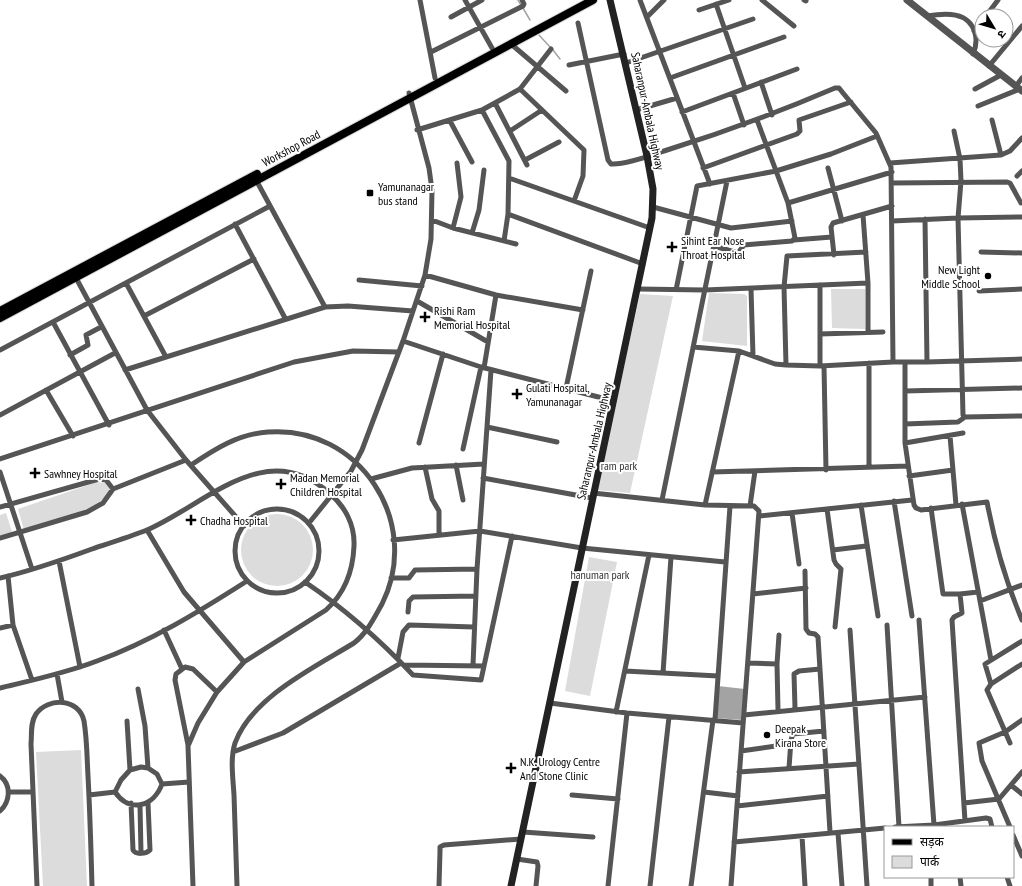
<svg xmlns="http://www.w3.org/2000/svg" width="1022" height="886" viewBox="0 0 1022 886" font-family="'PT Sans Narrow','Noto Sans Devanagari',sans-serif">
<rect width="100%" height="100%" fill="#fff"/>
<path fill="#dcdcdc" d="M831,289H865V329L832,328Z
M709,293L744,294L747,296V346L702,341Z
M640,294L673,296L630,493L597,490Z
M97,482L105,483L111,490C96,513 50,522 24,530L18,509Z
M6,513L13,535L0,538V515Z
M241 550a36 36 0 1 1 72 0a36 36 0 1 1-72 0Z
M589,557L617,562L590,696L565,691Z
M81,750L87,886H43L36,752Z"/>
<path fill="#a3a3a3" d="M718,686L745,689L742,720L717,718Z"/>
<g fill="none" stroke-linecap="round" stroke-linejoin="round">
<path stroke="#a3a3a3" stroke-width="1.5" d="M518,0L521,5
M523,8L530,20
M539,35L550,47
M553,50L560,59"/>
<g stroke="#dbdbdb" stroke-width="10">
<path id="primary" d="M0,311L257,174
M0,318L593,0"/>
</g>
<path stroke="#555" stroke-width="5" d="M420,0L435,78
M465,0L492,48
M640,0L710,184
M762,0L794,26
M804,0L806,1
M716,4L745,88
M699,10L729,0
M927,16C945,13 969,11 975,33C977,40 976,47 973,54
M986,16L998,0
M451,17L482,0
M647,17L664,0
M578,23L608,160L611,164C625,165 650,156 664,151C722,133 779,112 835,88H839L843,93L876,133L891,167L893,362
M974,31L982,21
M511,44L566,91
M431,52L523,6L524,4L522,0
M626,63L753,19
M569,65L624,54
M989,66L1022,26
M670,78L784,37
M761,82L772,115
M1016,86L1022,78
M520,89L584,150L583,176L574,201
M975,89L1001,75
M733,93L744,125
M495,103L527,165
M978,106L1020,89
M482,110L509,161L508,214L643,264
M636,110L677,98
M682,112L797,69
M992,120L1001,155
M450,121L472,162
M417,130L482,110L520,89L551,49
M510,131L542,110
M954,131L960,159L961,181L958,218L1022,217
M525,160L559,142
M890,163L1001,155L1010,151L1022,138
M703,168L797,134L800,131L799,120L851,102
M828,168L842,221
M1017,176L1022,171
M255,178L325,307
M509,178L650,228
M892,183L1007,182L1010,183L1021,203
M788,203L892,172
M653,207L731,228L792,221
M863,215L868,283V332
M925,219L927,362
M432,220L453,228L516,244
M892,221L958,218L963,415L965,417
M235,224L285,318
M453,228L461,197L457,163
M472,233L479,210L484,170
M794,240L832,237
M504,241L508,214
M714,246L738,253L744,245L792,241L795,238L788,203L757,120
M981,252L1022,253
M834,255L831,227L833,223L892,206
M425,275L496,295L583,310
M75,276L147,410L186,460L244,526
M359,280L422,286
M126,283L166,357
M820,285V366
M638,289L705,290L868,283
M751,289L753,356
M676,290L697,186L776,171L831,154L877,136
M979,291L1022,289
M417,301L488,342
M144,316L254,259
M53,322L109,425
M820,334L883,332
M403,341L481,367L614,401
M693,347L739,351L775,364L786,365L820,366L893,362H927L1022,359
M0,350L270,206
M70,355L88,345L86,335L101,327
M905,362V443L914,505L916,508L921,510L987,502C995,545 1005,580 1022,620
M869,363V467
M786,365L784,287L787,256L866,252
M824,366L826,470
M484,368L496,295
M125,370L325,307L348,306L413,311
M566,388L591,271
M46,390L73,436
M905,391L1022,388
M0,415L115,353
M905,424L958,422L965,417L1022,416
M487,427L557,442
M950,436L956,505
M419,443L443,354
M905,443L963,433
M463,449L481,367
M0,459L294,362L353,351L399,352
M191,465C215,449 238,434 268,432C359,425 423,522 382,604C374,618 367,633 354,643C315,667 252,697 235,743C230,759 233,778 234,795C235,825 236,856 237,886
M456,465L463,500
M425,467L432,499L439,511V535
M0,472L32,569
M712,472L908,466
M909,476L953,470
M483,478L592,498
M371,479L412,468L484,464
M593,493L705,505L754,506L759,511L731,886
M662,500L727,181
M894,501L912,616
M962,504L991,660
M705,505L739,351
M861,505L878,616
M750,506L755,471
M0,507L99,479L106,480L113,489
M931,508L943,594H960L978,592
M827,509L834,560L836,564L841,569L835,627
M235 551a42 42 0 1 1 84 0a42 42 0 1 1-84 0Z
M792,513L799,564
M760,516L912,500
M309,523L351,471L362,450L403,341L425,275L431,239L432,190L429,168L409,93
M147,530L184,592L244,662
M0,538L87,512L103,503L113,489L186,460
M393,540L480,531L582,548L725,562
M833,550L866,546
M59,561L80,667
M805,571L806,629L809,633L815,634L818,637L830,832
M8,576L13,625L32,680
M0,578C31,571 62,560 92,549C110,543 129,537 147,530C205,505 266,436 329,493C345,506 355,525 354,546C353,571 345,593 326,610L244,662L217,692L198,723L188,746L193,886
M391,578H409L415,570L477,569
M305,582C345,609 380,640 413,675L481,680L512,536
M753,594L806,588
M960,594L962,613L954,617L952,620L965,821
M980,601L1022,585
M408,612L409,601L413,597L476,596
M919,620L934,825
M887,625L899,827
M0,628L13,625
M164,630L182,669
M850,630L867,886
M398,658L403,632L409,625L474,627
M748,663L777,664L778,710
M777,664L779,635
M404,665L484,666
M473,665L477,569L491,370
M625,671L718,676
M663,673L671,557
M57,674L62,702
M991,684L985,664L1022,641
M0,688C33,680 66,673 97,661C150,642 200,611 247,581
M550,703L627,713L743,723
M795,708L794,674L799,671L820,669
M616,712L649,555
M744,715L925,697
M715,720L730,506
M1010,743L987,690L991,684L1022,664
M188,745L175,680L176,674L185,667L193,669L217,692
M741,751L790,744
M233,752L283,733L401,663
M789,768L791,740L793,734L824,731
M130,770L141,767L148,768
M739,772L859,764
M0,776C12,785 10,802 0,811
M162,784L189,782
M1011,785L1022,794
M9,792H33
M115,792C130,814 154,806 162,784L157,774L148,768L145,726L138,689
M704,792L738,796
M89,795L115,792L121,780L130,770L127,721
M572,795L618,799
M131,803L133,850C136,855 146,854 150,850L148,803
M964,803L999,799L1022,772
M140,805L141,853
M737,806L828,796
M895,827L934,825L986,818L990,819L992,827
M1010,827L982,761L979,743L1005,732L1022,720
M523,832L593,837
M838,833L842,886
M1013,835L1022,856
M802,836L805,886
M734,842L885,828
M517,859L537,862L538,866L536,886
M931,877V886
M960,877L961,886
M1007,877L1010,886
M37,886L31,744C32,734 30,723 36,714C48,697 79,698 84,721C87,739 87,758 88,776C90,813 91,849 92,886
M439,886L440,851V847L444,845L521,839
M608,886L627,713
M650,886L669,717
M691,886L713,720"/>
<path stroke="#555" stroke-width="7" d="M907,0L1022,91"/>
<path stroke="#222" stroke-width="7" d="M511,886L652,218L653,189L647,156L610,0"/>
<use href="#primary" stroke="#000" stroke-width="8"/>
</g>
<g fill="#000" stroke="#fff" stroke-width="1.5">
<rect x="366" y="189" width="8" height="8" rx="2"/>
<path d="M670 241h4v4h4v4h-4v4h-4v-4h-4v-4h4z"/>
<circle cx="988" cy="276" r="4"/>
<path d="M423 311h4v4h4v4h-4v4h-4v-4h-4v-4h4z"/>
<path d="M515 388h4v4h4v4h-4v4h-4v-4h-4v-4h4z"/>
<path d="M33 467h4v4h4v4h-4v4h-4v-4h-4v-4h4z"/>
<path d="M279 478h4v4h4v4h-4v4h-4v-4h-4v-4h4z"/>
<path d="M189 514h4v4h4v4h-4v4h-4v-4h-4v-4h4z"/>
<circle cx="767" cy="735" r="4"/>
<path d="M509 762h4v4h4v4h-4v4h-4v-4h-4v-4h4z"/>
</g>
<g text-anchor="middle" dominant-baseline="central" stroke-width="4" stroke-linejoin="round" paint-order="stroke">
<g font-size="12" fill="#000" stroke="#fff">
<text transform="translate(648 111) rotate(78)">Saharanpur-Ambala Highway</text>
<text transform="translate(291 148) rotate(-28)">Workshop Road</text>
<text transform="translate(594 441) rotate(-77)">Saharanpur-Ambala Highway</text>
</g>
<g font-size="12" fill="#000" stroke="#fff" text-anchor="start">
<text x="378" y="186">Yamunanagar<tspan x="378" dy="14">bus stand</tspan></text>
<text x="681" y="240">Sihint Ear Nose<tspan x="681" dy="14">Throat Hospital</tspan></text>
<text x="980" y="269" text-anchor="end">New Light<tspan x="980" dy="14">Middle School</tspan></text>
<text x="434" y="310">Rishi Ram<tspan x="434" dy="14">Memorial Hospital</tspan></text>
<text x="526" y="387">Gulati Hospital,<tspan x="526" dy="14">Yamunanagar</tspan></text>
<text x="44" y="473">Sawhney Hospital</text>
<text x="290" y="477">Madan Memorial<tspan x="290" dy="14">Children Hospital</tspan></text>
<text x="200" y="520">Chadha Hospital</text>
<text x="775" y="728">Deepak<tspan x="775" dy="14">Kirana Store</tspan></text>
<text x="520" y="761">N.K. Urology Centre<tspan x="520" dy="14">And Stone Clinic</tspan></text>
</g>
<g font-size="12" fill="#333" stroke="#fff">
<text x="619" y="465">ram park</text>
<text x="600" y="574">hanuman park</text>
</g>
</g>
<rect x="884" y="826" width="130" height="52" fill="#ffffff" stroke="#999999"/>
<rect x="892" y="839" width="20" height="6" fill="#000000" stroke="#999999"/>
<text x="920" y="846" font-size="12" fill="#000000">सड़क</text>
<rect x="892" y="856" width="20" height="12" fill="#dcdcdc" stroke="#999999"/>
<text x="920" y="866" font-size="12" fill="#000000">पार्क</text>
<g transform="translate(994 28) rotate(128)"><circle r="19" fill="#ffffff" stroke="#999999"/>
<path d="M0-3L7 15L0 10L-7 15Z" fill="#000000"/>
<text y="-6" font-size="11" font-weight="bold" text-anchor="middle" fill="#000000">उ</text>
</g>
</svg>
